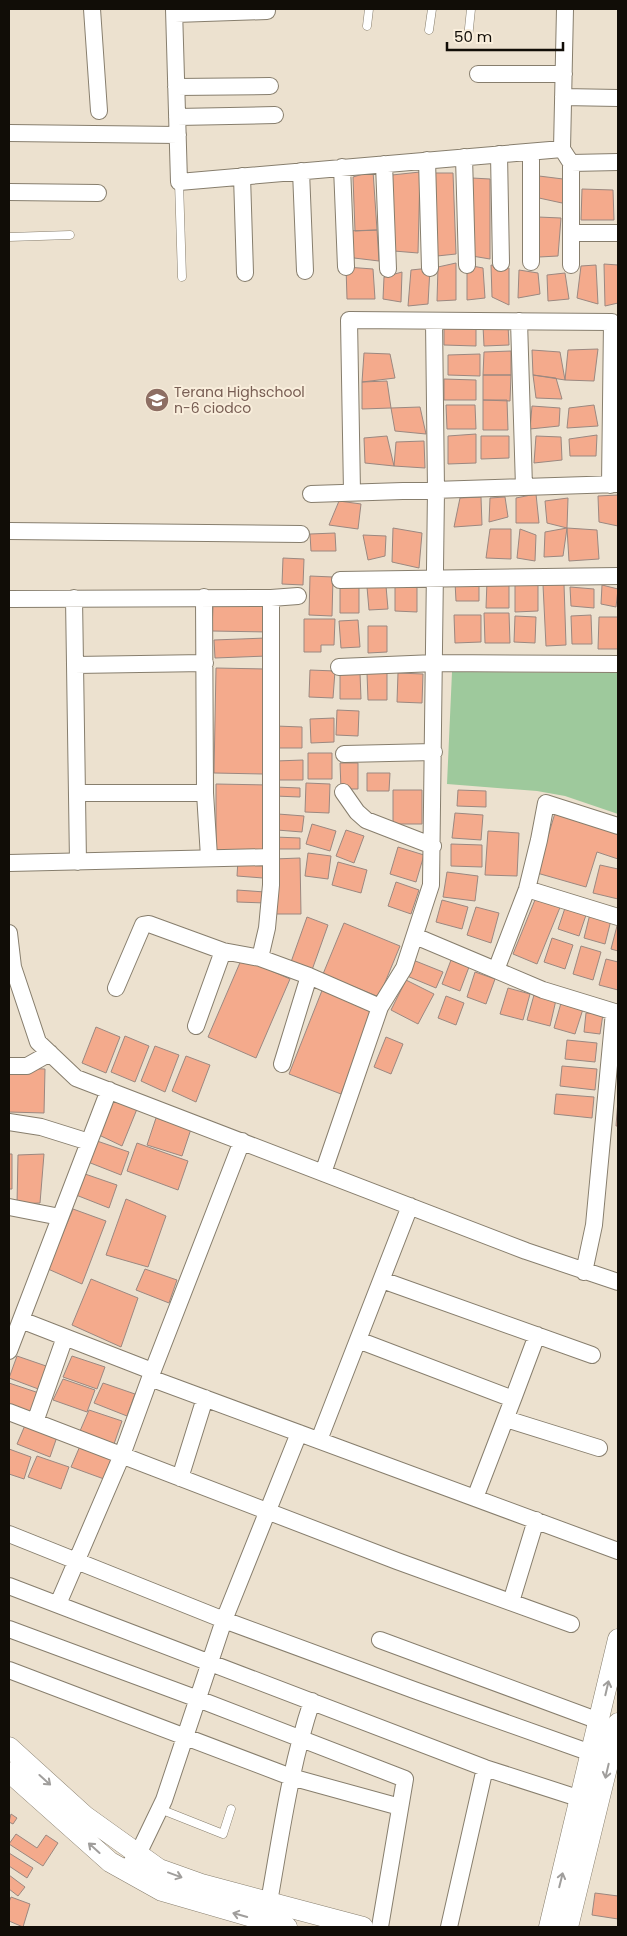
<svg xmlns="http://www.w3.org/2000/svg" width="627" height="1936" viewBox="0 0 627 1936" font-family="Poppins,sans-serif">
<rect width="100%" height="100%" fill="#ece1cf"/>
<path fill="#9ec99c" d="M452,672L618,673V814L565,796L537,791L447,784Z"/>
<path fill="#f4aa8c" stroke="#9b8880" d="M373,171L377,230L355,231L353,177Z
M420,172L418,253L394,251L392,175Z
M434,173H453L456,254L437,256Z
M539,176L571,180L562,203L539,198Z
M472,178L490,179V259L466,255Z
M582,189L613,190L614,220H581Z
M538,217L561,218L558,256L539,257Z
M377,230L379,261L354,258L345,231Z
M456,263V300L437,301L438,267Z
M604,264L618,265V303L605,306Z
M467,265L483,268L485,298L467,300Z
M491,265L509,268V305L492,297Z
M596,265L598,304L577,298L581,266Z
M346,267L373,269L375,299H347Z
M430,268L428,304L408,306L411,270Z
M519,270L538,273L540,294L518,298Z
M402,272L401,302L383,299L384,277Z
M565,273L569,299L548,301L547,275Z
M444,325H476V346L444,345Z
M508,325L509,345L484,346L483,326Z
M598,349L594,381L565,380L568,350Z
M532,350L560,352L565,380L533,375Z
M511,351V375H483L484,352Z
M364,353L390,354L395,378L362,382Z
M480,354V376L448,375V355Z
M483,375H511L510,401L483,400Z
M533,375L556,378L562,399L536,398Z
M444,379L476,380V400H444Z
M387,381L391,408L362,409V382Z
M483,400H507L508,430H483Z
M446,405H475L476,429H447Z
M594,405L598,426L567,428L569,408Z
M532,406L560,408L559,426L530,429Z
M420,407L426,434L395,431L391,408Z
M476,434V463L448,464V436Z
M597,435L596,456H570L569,439Z
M387,436L394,466L365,463L364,438Z
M481,436H509V458L481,459Z
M536,436L561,437L562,460L534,463Z
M424,441L425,468L394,466L396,442Z
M536,494L539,523H516V498Z
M618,495V526L599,522L598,496Z
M481,497L482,525L454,527L460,498Z
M505,497L508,517L489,522L490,498Z
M568,498L567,528L547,523L545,501Z
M339,501L361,504L358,529L329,525Z
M393,528L422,533L419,568L392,562Z
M567,528L563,556L544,557L545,532Z
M567,528L597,530L599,559L569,561Z
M490,529H511V559L486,558Z
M520,529L536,535L535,561L517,558Z
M335,533L336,551H311L310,534Z
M363,535L386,536L385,556L368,560Z
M283,558L304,559L303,585L282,584Z
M310,576L333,577L332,616L309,615Z
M487,581L509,582V608H486Z
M455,582H479V601H456Z
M515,583H538V611L515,612Z
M564,584L566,645L546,646L543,585Z
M602,585L618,589L616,607L601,604Z
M340,586H359V613H340Z
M386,586L388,609L369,610L367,587Z
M395,587H417V612L395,611Z
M570,587L594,589V608L571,606Z
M213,605L268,606V632L212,631Z
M484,613H509L510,643H485Z
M454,615H481V642L455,643Z
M591,615L592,644H572L571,616Z
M515,616L536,617L535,643L514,642Z
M599,617H618V649H598Z
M304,619H335L334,645H321V652H304Z
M358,620L360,647L341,648L339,621Z
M368,626H387V652L368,653Z
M266,638L267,656L215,658L214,640Z
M216,668L265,669L263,774L214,773Z
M310,670L335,671L333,698L309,697Z
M387,672V700H368L367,673Z
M340,673H360L361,699H340Z
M398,673L423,674L422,703L397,702Z
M337,710L359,711L358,736L336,735Z
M334,718V742L311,743L310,719Z
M276,726L302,727V748H275Z
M308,753H332V779H308Z
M303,760V780H277L276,761Z
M340,763H358V789H341Z
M367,773H390L389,791H367Z
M306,783L330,784L329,813L305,812Z
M216,784L268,785V853H216Z
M275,787L300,788V797L275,796Z
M393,790H422V824H393Z
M458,790L486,791V807L457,806Z
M455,813L483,815L481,840L452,838Z
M555,813L618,831V859L597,852L586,887L537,873Z
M278,814L304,816L302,832L277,830Z
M312,824L336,831L330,851L306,844Z
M346,830L364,836L354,863L336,856Z
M488,831L519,833L517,876L485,875Z
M275,837L300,838V849H275Z
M451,844L482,845V867L451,866Z
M398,847L424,855L416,882L390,874Z
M308,853L331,856L328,879L305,876Z
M300,858L301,914H275L274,859Z
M238,860L264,861L263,878L237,876Z
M338,862L367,870L361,893L332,885Z
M600,865L618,869V899L593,893Z
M447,872L478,876L475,901L443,897Z
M396,882L419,890L411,914L388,906Z
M237,890L265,892V903L237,902Z
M537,895L561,905L537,964L513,954Z
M442,900L468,907L462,929L436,922Z
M476,907L499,913L491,943L467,935Z
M565,908L586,915L579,936L558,929Z
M590,914L611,920L605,944L584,938Z
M307,917L328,925L312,970L291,962Z
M344,923L400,946L379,997L323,974Z
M617,926H618V951L611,949Z
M552,938L573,945L565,969L544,962Z
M581,946L601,952L593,980L573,974Z
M242,958L290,979L256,1058L208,1037Z
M606,959L618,962V990L599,985Z
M413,960L443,972L436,988L407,976Z
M451,960L469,967L460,991L442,984Z
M475,972L495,979L486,1004L467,997Z
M406,980L434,994L418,1024L391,1010Z
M323,988L375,1009L341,1094L289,1074Z
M508,988L530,994L523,1020L500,1014Z
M534,995L556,1000L550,1026L527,1020Z
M446,996L464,1003L456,1025L438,1018Z
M561,1003L583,1009L575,1034L554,1028Z
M586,1013L603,1014L600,1034L584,1032Z
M96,1027L120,1037L106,1073L82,1063Z
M125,1036L149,1046L135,1082L111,1072Z
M386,1037L403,1044L391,1074L374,1067Z
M567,1040L597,1043L595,1062L565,1059Z
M155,1046L179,1055L165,1092L141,1081Z
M186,1056L210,1065L196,1102L172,1091Z
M562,1066L597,1069L595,1090L560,1086Z
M9,1068L45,1069L44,1113L9,1112Z
M556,1094L594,1097L592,1118L554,1114Z
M113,1100L137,1109L122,1146L99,1135Z
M618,1100V1126H616Z
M156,1118L191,1129L182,1156L147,1145Z
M97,1141L129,1152L121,1175L88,1162Z
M137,1143L188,1161L178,1190L127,1171Z
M9,1154H12V1189H9Z
M44,1154L40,1203L17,1204L18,1155Z
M85,1174L117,1185L109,1208L76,1195Z
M126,1199L166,1216L148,1267L106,1255Z
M73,1209L106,1221L82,1284L48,1269Z
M145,1269L177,1280L169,1303L136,1290Z
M91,1279L138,1298L121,1347L72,1325Z
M17,1356L49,1367L41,1390L9,1378Z
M72,1356L105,1367L97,1389L63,1377Z
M63,1379L95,1390L87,1412L53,1400Z
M9,1383L39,1393L30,1416L9,1407Z
M103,1383L135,1394L127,1416L94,1403Z
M89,1410L122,1421L114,1444L80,1431Z
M26,1423L58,1434L50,1457L17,1444Z
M80,1446L112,1456L104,1479L71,1467Z
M9,1449L31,1457L24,1479L9,1474Z
M37,1456L69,1467L61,1489L28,1477Z
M11,1814L17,1818L13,1824L9,1822Z
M16,1834L37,1848L46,1835L58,1843L43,1866L9,1844Z
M9,1853L33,1868L27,1878L9,1866Z
M9,1875L25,1887L18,1896L9,1889Z
M595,1893L618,1896V1919L592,1915Z
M11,1897L30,1904L23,1927L9,1921V1902Z"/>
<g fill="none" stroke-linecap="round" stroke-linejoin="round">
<g stroke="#877e6d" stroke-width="9">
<path id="service" d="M367,26L369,9
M429,30L432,9
M468,38L471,9
M179,182L182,277
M9,237L70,235
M160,1809L223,1834L231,1809"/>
</g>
<g stroke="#877e6d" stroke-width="18">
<path id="minor" d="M92,9L99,111
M174,9L179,182L562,149L565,9
M175,14L267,11
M478,74H564
M176,87L270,86
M563,97L618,98
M177,117L275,115
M9,133L178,135
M562,149L571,163V265
M499,154L501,263
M464,157L467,265
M427,160L430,268
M571,163L618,162
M384,164L388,269
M342,167L346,267
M301,171L305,271
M242,176L245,273
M9,192L98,193
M571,233H618
M531,262V152
M519,321L524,487
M352,492L349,320L612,322L610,485
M311,494L618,484
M9,531L301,534
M340,580L618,576
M204,597L205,793L209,857
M74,598L78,862
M9,599L271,598L298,596
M75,665L205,663
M339,667L435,663L618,664
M344,754L434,752
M343,792L357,812L366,820L433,846
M77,793H205
M9,863L271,857
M527,889L618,917
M9,933L13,967L38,1042L76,1078L526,1251L618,1282
M415,936L543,990L618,1013
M260,958L267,928L271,885V598
M496,970L527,889L539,840L546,803L618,826
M116,988L143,925L149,924L223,951L260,958L309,976L380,1007
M196,1026L223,951
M282,1064L309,976
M9,1066H27L50,1053
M9,1122L41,1127L89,1142
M323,1173L380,1007L404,968L431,885L436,490L434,321
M9,1207L60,1217
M584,1272L594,1225L614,1012
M382,1280L592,1355
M21,1320L152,1371
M358,1340L513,1399L475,1498
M9,1351L109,1090
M150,1378L618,1551
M513,1399L537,1335
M9,1412L397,1561L571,1624
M506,1419L599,1448
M35,1422L65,1337
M319,1440L410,1206
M180,1478L205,1398
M9,1534L224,1620L414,1690L591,1753
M9,1586L485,1768L581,1799
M511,1602L536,1520
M58,1604L122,1455L150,1378L242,1141
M9,1629L198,1699L405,1779L380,1927
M380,1640L599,1721
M9,1670L291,1777L400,1807
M131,1863L138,1854L164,1800L224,1620L299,1433
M269,1902C281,1835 290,1767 312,1701
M449,1927L485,1768"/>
</g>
<g stroke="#877e6d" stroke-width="21">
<path id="tertiary" d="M9,1747L85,1816L159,1869L201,1884L363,1927
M9,1772L110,1862L162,1891L287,1927
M549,1927L618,1639
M568,1927L618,1723"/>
</g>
<use href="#service" stroke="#fff" stroke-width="8"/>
<use href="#minor" stroke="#fff" stroke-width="16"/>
<use href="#tertiary" stroke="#fff" stroke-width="20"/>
</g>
<defs><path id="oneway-shaft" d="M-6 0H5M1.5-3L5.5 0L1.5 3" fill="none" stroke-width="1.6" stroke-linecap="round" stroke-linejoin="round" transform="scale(1.25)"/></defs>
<g stroke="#a09e9c">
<use href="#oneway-shaft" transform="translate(607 1688) rotate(-77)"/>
<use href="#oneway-shaft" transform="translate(607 1771) rotate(103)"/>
<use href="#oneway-shaft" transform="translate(45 1780) rotate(42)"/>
<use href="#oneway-shaft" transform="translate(94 1848) rotate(-138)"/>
<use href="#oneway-shaft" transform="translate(175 1875) rotate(20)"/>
<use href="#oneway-shaft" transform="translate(561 1880) rotate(-76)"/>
<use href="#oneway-shaft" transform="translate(240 1915) rotate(-164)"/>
</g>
<defs>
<g id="school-disc" transform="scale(1.25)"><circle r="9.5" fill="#8d6e63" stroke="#f9eedc"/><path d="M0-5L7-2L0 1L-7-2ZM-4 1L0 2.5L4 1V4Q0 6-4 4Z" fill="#fff"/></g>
</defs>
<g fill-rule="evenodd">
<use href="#school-disc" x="157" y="400"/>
</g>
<g text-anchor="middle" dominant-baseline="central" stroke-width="4" stroke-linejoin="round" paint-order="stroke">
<g font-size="14" fill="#785e54" stroke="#f9eedc" text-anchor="start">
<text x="174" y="392">Terana Highschool<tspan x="174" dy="16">n-6 ciodco</tspan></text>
</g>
</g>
<rect width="627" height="1936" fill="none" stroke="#110d07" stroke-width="20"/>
<path d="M447 42v8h116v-8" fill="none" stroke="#110d07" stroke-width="2.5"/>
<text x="454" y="42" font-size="15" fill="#110d07" stroke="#f9eedc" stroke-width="4" paint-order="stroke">50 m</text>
</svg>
